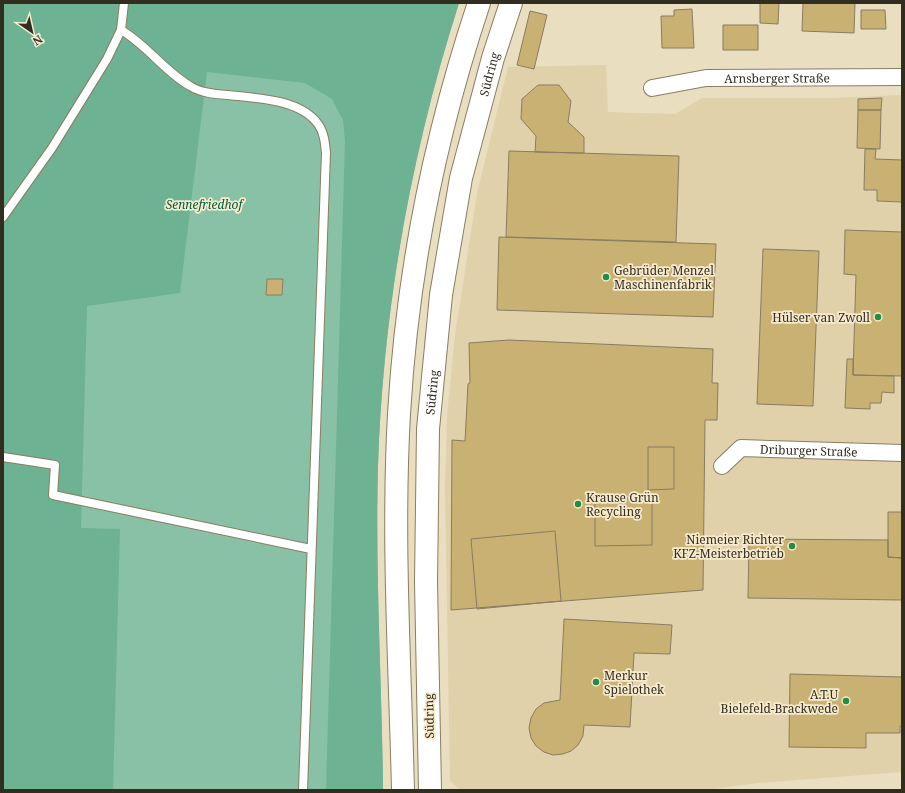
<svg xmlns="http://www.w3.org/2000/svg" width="905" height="793" viewBox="0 0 905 793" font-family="'Noto Serif',serif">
<rect width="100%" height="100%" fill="#eadec0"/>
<path fill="#e0d1ab" d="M606,65L608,112L675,114L702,98H834L902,95V772L758,783L705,790H460L450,781L445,488L447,415L455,335L477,193L508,67Z"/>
<path fill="#88c1a6" d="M3,3H459C411,153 383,309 378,466C375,574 382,682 383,790H3Z"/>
<path fill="#6db293" d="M3,3H459C411,153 383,309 378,466C375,574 382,682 383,790H326L345,141L343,120L332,99L305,83L207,72L180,293L87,306L81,528L120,529L113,790H3Z"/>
<path fill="#c8b173" stroke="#887d62" d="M760,3H779L778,24L760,23Z
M803,3H855L854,33L802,31Z
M692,9L694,48H662L661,16H674V10Z
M861,10H885L886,29H861Z
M530,11L547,15L534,69L517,65Z
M723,25H758V50H723Z
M538,85H559L571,101L568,122L584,137V153L535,152L536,136L521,119L522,99Z
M882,98L881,110H858V99Z
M858,110H881L880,149L857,148Z
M865,149H876L875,159L902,160V202L877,201V190H864Z
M509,151L679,156L676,242L506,237Z
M845,230L902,232V376L853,375L856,275L844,274Z
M499,237L716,244L713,317L497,310Z
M763,249L819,251L813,406L757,404Z
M267,279H283L282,295H266Z
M509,340L713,349L712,383H718L717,420H705L703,590L451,610L452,440L465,441L468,384L470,383L469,343Z
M847,359H853V375L894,376V393L882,392L881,403H870V409L845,408Z
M648,447H674V489L648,490Z
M595,499H652V545L595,546Z
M888,512H902V558L888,557Z
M555,531L561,601L477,609L471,539Z
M749,539L888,540V557L902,558V600L748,598Z
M564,619L672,625L670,654L634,653L630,727L584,725L583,736L578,745L571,751L563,754L553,755L544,752L536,746L531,738L529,728L531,718L536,709L544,703L560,700Z
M790,674L902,677V726H900V733H866V748L789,747Z"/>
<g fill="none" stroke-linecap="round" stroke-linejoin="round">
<g stroke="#897e62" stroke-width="10">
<path id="lane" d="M121,30C147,45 164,71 190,86C201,93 215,94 228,95C256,98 300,99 318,124C324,132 325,143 326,153L303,790
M3,217L52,148L107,59L121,30L124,3
M3,457L55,465L53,495L311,549"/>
</g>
<g stroke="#897e62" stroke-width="18">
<g id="street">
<path id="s1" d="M652,88L706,78L902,77"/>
<path id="s2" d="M722,466L741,448L902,453"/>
</g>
</g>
<g stroke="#897e62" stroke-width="24">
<g id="secondary">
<path d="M403,790C400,665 392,539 399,414C407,275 435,135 479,3"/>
<path id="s3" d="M430,790L426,582L428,429L441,295L461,178L493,58L511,3"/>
</g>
</g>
<use href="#lane" stroke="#fff" stroke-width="8"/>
<use href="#street" stroke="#fff" stroke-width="16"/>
<use href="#secondary" stroke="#fff" stroke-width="22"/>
</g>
<g fill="#208e46" stroke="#f8ebcd" stroke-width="1.5">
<circle cx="606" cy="277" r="4"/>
<circle cx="878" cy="317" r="4"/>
<circle cx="578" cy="504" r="4"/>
<circle cx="792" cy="546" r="4"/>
<circle cx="596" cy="682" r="4"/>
<circle cx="846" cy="701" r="4"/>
</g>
<g text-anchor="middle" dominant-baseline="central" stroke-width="3.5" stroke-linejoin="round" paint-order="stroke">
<g font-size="12" fill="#312d21" stroke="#f8ebcd">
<text stroke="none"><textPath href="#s3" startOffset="722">Südring</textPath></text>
<text stroke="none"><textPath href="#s1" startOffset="126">Arnsberger Straße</textPath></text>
<text stroke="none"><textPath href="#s3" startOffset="398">Südring</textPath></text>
<text stroke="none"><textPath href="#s2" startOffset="94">Driburger Straße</textPath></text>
<text transform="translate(429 716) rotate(-91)">Südring</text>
</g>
<g font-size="12" font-style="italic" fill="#005d40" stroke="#f8ebcd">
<text x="204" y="204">Sennefriedhof</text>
</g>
<g font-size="12" fill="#312d21" stroke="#f8ebcd" text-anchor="start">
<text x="614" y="270">Gebrüder Menzel<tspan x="614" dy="14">Maschinenfabrik</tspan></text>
<text x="870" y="317" text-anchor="end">Hülser van Zwoll</text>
<text x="586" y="497">Krause Grün<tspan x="586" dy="14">Recycling</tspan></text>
<text x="784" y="539" text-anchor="end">Niemeier Richter<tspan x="784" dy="14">KFZ-Meisterbetrieb</tspan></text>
<text x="604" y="675">Merkur<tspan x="604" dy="14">Spielothek</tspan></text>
<text x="838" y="694" text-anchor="end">A.T.U<tspan x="838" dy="14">Bielefeld-Brackwede</tspan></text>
</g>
</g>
<rect width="905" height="793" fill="none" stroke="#312d21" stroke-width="8"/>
<g transform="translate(32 32) rotate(146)" stroke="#f8ebcd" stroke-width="3" paint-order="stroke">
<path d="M0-3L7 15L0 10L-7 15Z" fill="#312d21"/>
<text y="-6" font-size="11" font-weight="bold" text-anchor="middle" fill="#312d21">N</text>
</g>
</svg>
